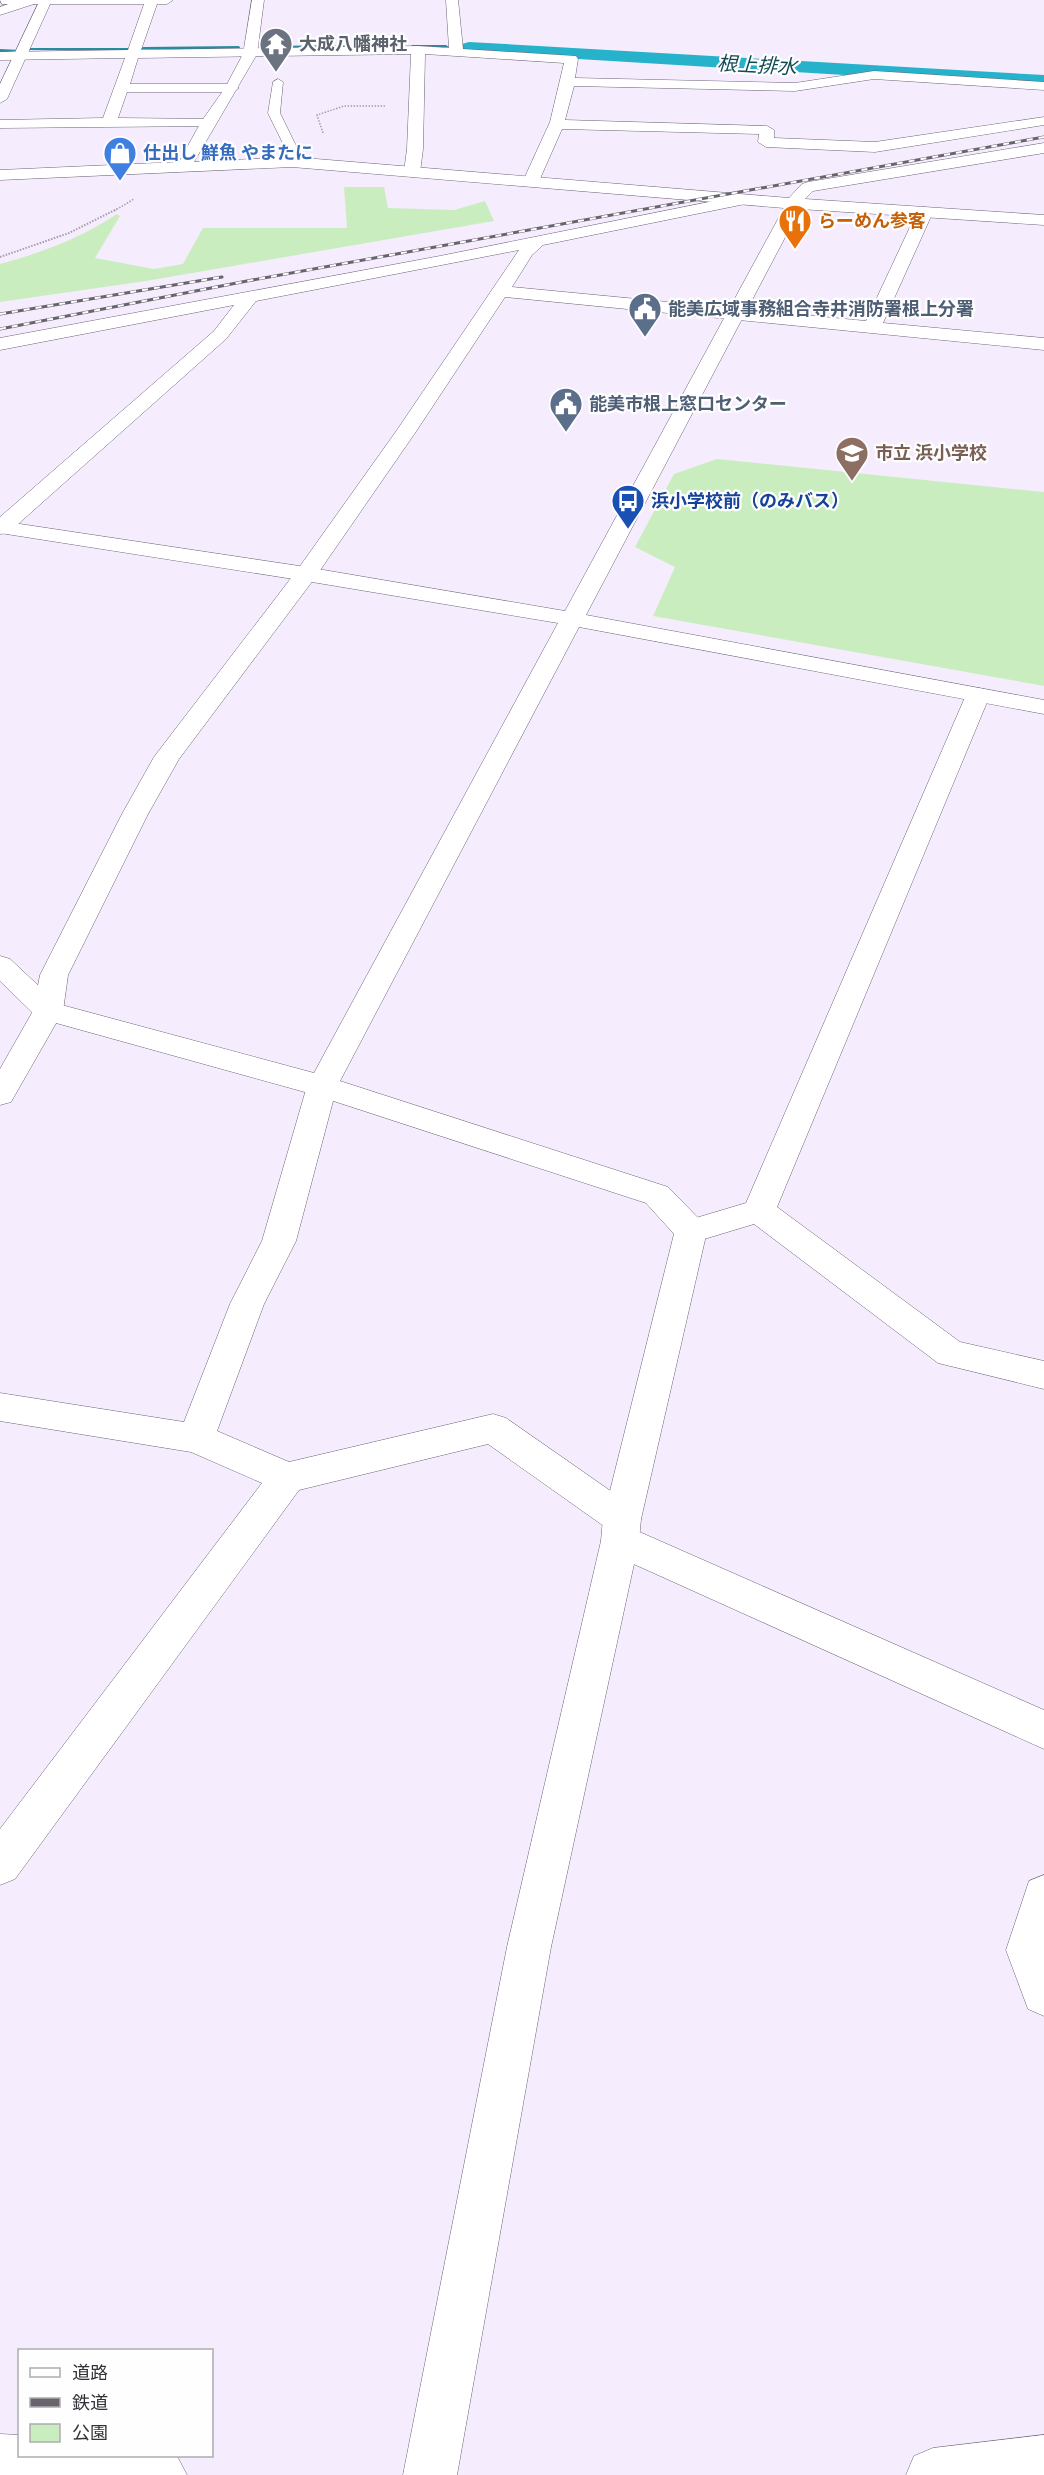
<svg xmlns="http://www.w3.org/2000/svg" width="1044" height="2475" viewBox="0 0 1044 2475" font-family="Cabin,'Noto Sans JP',sans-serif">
<rect width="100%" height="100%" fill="#f5edfd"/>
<path fill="#caedbf" d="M344,187H384L388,208L454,210L485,201L494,221L146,281L0,302V264C41,253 81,238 117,214L120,216L95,258L154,269L183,264L203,228H347Z
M717,459L1044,492V686L653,616L675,567L635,547L674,474Z"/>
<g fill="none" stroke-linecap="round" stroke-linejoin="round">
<path fill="#2a8b9e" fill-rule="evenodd" d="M360,45L362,48H259L262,46Z
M412,45H446L449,47L410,48Z
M239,46L241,49H140L143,47Z
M128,48L130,51L26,50L29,48Z
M0,49L20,50L0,53Z"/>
<path fill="#25b2ca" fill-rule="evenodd" d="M469,42L1044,75V87L462,52L459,48L462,44Z"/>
<g stroke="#6c6375" stroke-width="1">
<path id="lane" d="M278,79L283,82L280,113L304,162L302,165L298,166L292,162L268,113L273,82Z"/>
</g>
<g stroke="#6c6375" stroke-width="1">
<path id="street" d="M0,0H173L167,4H157L141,50L418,46L449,48L446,0H458L463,49L576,56L578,59L575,78L795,83L874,71L1044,82V90L874,79L795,91L574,86L565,120L767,126L774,130V138L875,142L1044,117V125L875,152L766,147L758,142L759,134L562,129L539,181L531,186L523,181L550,122L564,63L425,54L423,149L420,172L412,177L404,172L407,149L411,54L138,58L130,84H232L239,88L232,92H127L118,118L213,119L215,122L213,125L208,126L0,128V120L103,118L125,58L0,60V52L128,50L144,4H2Z
M744,195L750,197L752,200L750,203L543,245L532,255L512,287L866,321L917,212L925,207L933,212L883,323L1044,338V350L505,297L415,433L314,579L179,759L148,814L68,975L63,1011L11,1102L0,1105V1069L33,1011L40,975L122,814L154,757L298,569L397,430L519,250L256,301L226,339L8,533L0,534V517L214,331L234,305L0,350V338L440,256Z
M978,688L987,690L990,695L777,1207L960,1342L1044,1361V1389L938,1363L754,1224L691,1243L679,1239L675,1231L679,1223L746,1203L966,695L969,690Z
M322,1076L333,1079L337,1086L296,1241L264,1304L217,1431L289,1462L493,1414L506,1418L635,1508L641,1519L635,1530L1044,1710V1749L607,1552L601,1541L608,1529L488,1444L299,1490L15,1879L0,1885V1829L262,1483L191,1452L0,1421V1393L184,1422L230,1304L262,1241L307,1086L311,1079Z
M1044,1875V2016L1028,2009L1006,1950L1029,1881Z
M0,2434L20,2435V2456H177L187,2475H0Z
M1044,2435V2475H906L914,2456L933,2448Z"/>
</g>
<g stroke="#6c6375" stroke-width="1">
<path id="secondary" d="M20,0H38L37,3L0,15V7Z
M40,0L51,2L7,99L0,103V84Z
M252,0H264L257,54L194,162L292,157L789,198L802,184L808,182L1044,143V153L813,191L805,199L1044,215V225L800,209L586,615L1044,700V714L579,627L340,1081L668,1187L703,1223L707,1231L641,1519L639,1541L551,1947L457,2475H403L507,1947L601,1541L603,1519L674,1234L646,1203L312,1094L38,1018L0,981V956L10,959L58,1004L314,1073L558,623L306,581L0,533V521L306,567L565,611L784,208L292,167L0,180V170L179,162L201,122L225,88L243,54Z"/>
</g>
<path stroke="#a59eab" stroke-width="1.5" stroke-dasharray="1.5 1.5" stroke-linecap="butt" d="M323,133L317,115L344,106H385
M114,211L134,199"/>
<path stroke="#a59eab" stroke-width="2" stroke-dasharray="1.5 1.5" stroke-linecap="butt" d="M0,257L69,233L117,209"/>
<use href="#lane" fill="#fff" fill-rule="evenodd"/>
<use href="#street" fill="#fff" fill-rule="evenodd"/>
<use href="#secondary" fill="#fff" fill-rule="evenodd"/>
<g stroke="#68636d" stroke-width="3">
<path id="rail" d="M0,314L222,277
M0,329L247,281L1044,137"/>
</g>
<use href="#rail" stroke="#fefefe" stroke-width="2" stroke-dasharray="6" stroke-linecap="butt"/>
</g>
<defs>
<g id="temple-pin" transform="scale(1.725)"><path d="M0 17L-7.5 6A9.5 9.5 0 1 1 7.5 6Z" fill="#6b7280" stroke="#fefefe"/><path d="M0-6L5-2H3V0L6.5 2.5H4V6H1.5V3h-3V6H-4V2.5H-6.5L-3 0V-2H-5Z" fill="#fff"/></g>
<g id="shop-pin" transform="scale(1.725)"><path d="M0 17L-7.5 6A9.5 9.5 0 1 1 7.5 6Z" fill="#3f7fe0" stroke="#fefefe"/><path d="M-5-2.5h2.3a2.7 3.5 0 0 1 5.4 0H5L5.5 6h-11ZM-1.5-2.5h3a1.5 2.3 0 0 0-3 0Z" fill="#fff"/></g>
<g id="restaurant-pin" transform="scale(1.725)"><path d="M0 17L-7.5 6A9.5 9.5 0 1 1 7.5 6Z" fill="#e8710a" stroke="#fefefe"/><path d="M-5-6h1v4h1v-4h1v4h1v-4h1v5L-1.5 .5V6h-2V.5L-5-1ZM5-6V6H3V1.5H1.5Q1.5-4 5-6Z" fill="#fff"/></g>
<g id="civic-pin" transform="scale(1.725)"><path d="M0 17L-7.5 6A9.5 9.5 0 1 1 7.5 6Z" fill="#5c6f8a" stroke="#fefefe"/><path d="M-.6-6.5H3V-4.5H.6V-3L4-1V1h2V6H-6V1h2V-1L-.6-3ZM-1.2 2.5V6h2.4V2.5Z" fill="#fff"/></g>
<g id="school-pin" transform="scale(1.725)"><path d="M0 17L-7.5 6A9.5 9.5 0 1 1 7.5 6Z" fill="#8d6e63" stroke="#fefefe"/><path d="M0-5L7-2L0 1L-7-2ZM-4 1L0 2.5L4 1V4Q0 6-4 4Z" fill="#fff"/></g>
<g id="bus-pin" transform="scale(1.725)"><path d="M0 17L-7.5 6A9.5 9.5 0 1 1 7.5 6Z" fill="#1a4fb4" stroke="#fefefe"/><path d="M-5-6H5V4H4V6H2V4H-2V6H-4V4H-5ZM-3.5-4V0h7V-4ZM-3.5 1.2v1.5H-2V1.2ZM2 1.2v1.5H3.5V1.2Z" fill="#fff"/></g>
</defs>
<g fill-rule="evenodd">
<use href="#temple-pin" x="276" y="44"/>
<use href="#shop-pin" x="120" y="153"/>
<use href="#restaurant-pin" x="795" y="221"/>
<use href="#civic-pin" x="645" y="309"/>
<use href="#civic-pin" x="566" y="404"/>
<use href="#school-pin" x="852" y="453"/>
<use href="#bus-pin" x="628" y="501"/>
</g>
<g text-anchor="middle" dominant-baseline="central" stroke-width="4.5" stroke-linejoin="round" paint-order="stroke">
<g font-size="18" font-weight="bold" fill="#5b616d" stroke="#fefefe" text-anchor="start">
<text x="299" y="44">大成八幡神社</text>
</g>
<g font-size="18" font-weight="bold" fill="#366cbe" stroke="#fefefe" text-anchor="start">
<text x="143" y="153">仕出し 鮮魚 やまたに</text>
</g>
<g font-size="18" font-weight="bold" fill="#c56008" stroke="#fefefe" text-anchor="start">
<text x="818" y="221">らーめん参客</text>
</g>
<g font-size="18" font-weight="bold" fill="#4e5e75" stroke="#fefefe" text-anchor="start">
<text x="668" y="309">能美広域事務組合寺井消防署根上分署</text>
<text x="589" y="404">能美市根上窓口センター</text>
</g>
<g font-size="18" font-weight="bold" fill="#785e54" stroke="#fefefe" text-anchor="start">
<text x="875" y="453">市立 浜小学校</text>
</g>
<g font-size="18" font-weight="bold" fill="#164399" stroke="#fefefe" text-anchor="start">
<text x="651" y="501">浜小学校前（のみバス）</text>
</g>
<g font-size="20" font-style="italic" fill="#124a54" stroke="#fefefe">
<text transform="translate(757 65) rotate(3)">根上排水</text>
</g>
</g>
<rect x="18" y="2349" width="195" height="108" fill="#fefefe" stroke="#adacaf" stroke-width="1.5"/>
<rect x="30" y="2368" width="30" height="9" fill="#ffffff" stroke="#adacaf" stroke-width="1.5"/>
<text x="72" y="2379" font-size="18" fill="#343038">道路</text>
<rect x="30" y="2398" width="30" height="9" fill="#68636d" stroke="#adacaf" stroke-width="1.5"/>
<text x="72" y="2409" font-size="18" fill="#343038">鉄道</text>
<rect x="30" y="2424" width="30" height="18" fill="#caedbf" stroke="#adacaf" stroke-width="1.5"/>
<text x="72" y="2439" font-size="18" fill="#343038">公園</text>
</svg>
